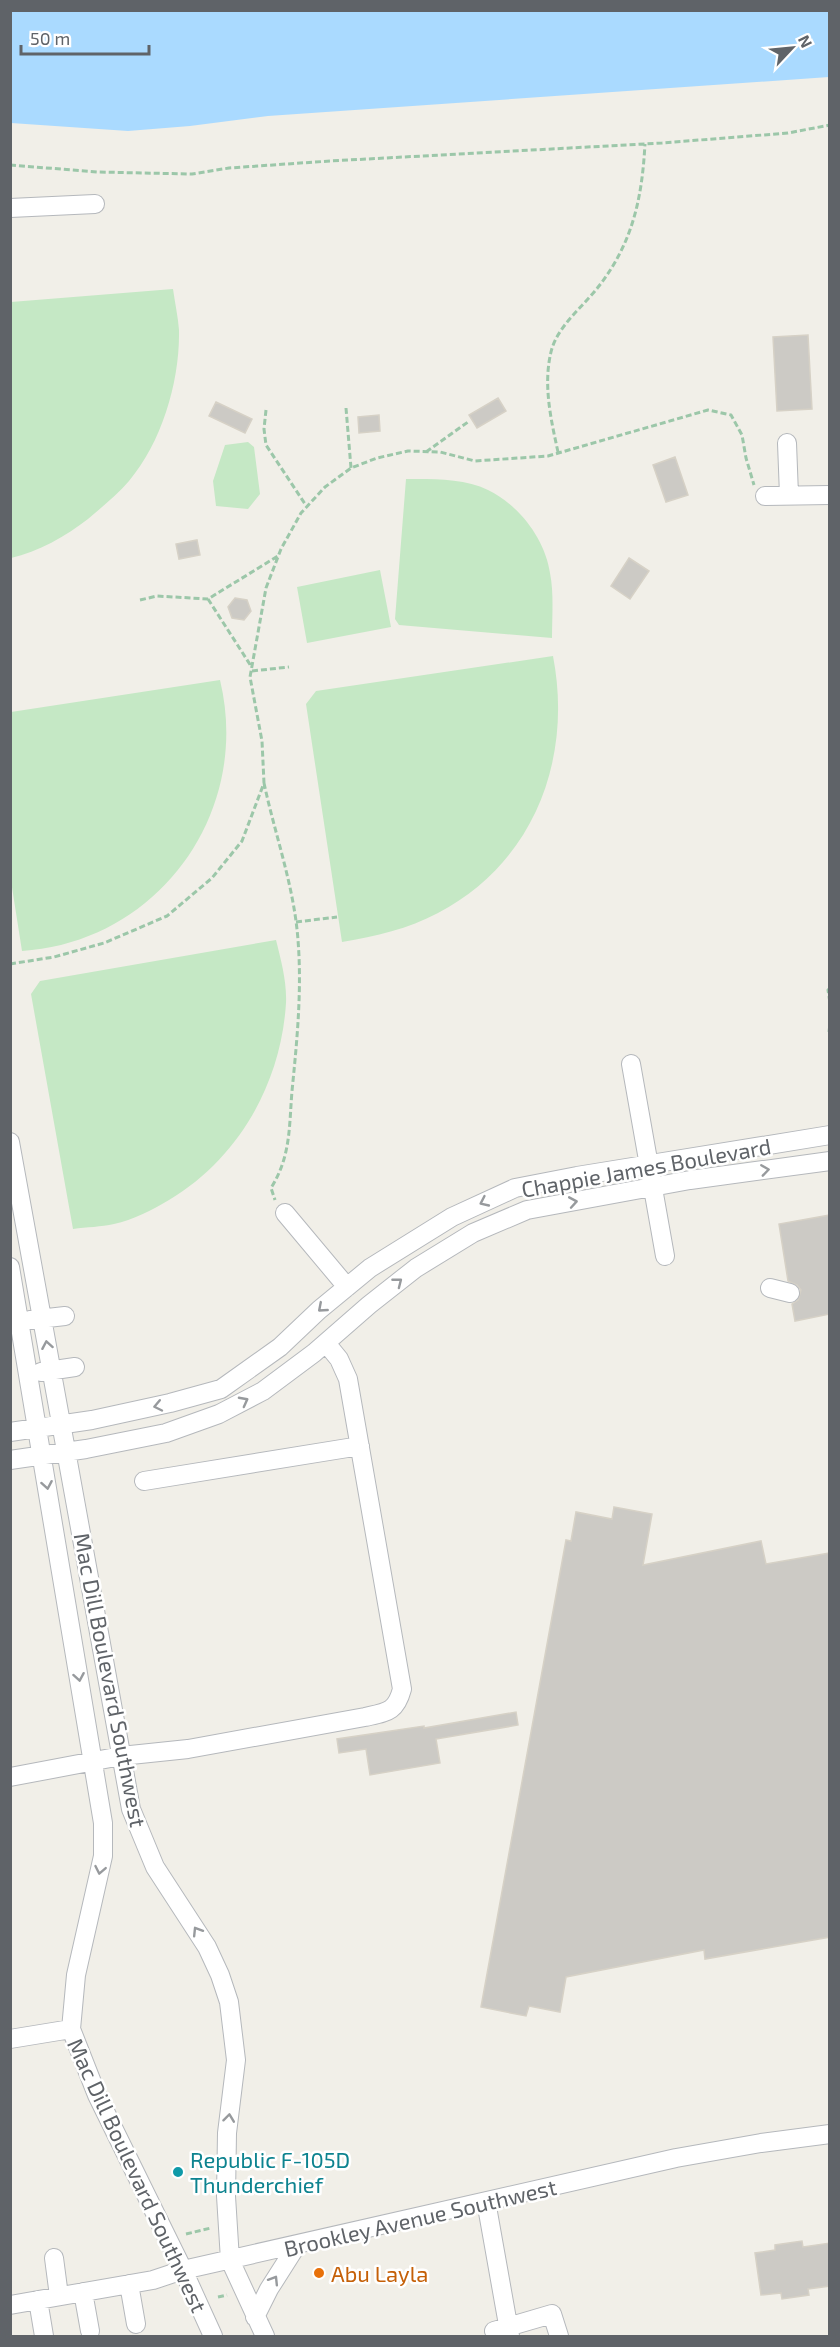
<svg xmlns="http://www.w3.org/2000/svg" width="840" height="2347" viewBox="0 0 840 2347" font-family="'Exo 2',sans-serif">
<rect width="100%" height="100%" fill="#f1efe8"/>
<path fill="#c5e8c5" d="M173,289C175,303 178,317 179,330C180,381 162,442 129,481C117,495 102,507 88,519C66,536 38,552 11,558V302Z
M248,442L254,447L260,494L248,509L216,506L213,481L225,445Z
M406,479C432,479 464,478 488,490C519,505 545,539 550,573C554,593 552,617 552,638L399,625L395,619Z
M380,570L391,627L307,643L297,587Z
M553,656C573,759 534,863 438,913C408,929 376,936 342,942L306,704L316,691Z
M220,680C252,812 159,942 22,951L11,881V712Z
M276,940C281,960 287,982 286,1003C281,1084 238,1159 169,1200C152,1210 133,1220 114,1224C101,1227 87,1227 73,1229L31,994L40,981Z"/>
<path fill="#aadaff" d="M10,11H829V77L268,116L190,126L128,131L11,123Z"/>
<path fill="#cccac5" stroke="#d6d1c6" stroke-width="1.5" d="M808,335L812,409L777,411L773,337Z
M498,398L506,411L477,428L469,415Z
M216,402L252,419L245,433L209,416Z
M379,415L380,431L359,433L358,417Z
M675,457L688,495L666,502L653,465Z
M197,540L200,555L179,559L176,544Z
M629,558L649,571L630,599L611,586Z
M235,598L247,600L251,611L244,620L232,618L228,607Z
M830,1215V1314L795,1321L792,1304L798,1300L801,1290L797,1285L788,1281L779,1224Z
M614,1507L652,1514L643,1565L761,1541L766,1564L830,1553V1937L705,1959L704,1950L566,1977L560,2012L529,2006L526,2016L481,2007L566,1540L571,1541L576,1512L612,1519Z
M516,1712L518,1725L436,1739L440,1763L370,1775L366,1749L339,1753L337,1739L424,1726V1728Z
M802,2241L803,2247L830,2243V2286L808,2289L809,2295L782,2299L781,2293L761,2295L755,2253L775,2250V2245Z"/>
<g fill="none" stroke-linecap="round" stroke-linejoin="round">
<g stroke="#b5b8bc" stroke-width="20">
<path id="minor" d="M10,208L95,204
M787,443L789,495
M765,496L830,495
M631,1064L665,1256
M10,1142L131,1809L155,1867L207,1947L220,1975L229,2002L236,2060L227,2133L226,2196L230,2260L265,2336
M285,1213L347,1287
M10,1267L103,1823V1856L76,1975L71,2029L97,2095L183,2270L213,2336
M770,1288L790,1293
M30,1320L65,1316
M41,1372L75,1367
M10,1432L92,1420L170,1403L221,1389L280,1347L319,1310L370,1268L452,1217L515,1188L577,1176L830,1135
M10,1460L86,1449L166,1433L219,1414L263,1391L314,1353L369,1305L416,1268L473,1233L527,1210L690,1180L830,1161
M144,1481L360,1446
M10,1777L121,1756L188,1749L365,1717C387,1712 396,1712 402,1689L348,1379L339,1359L326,1343
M10,2039L71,2029
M486,2201L510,2336
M54,2258L59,2296
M129,2284L136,2324
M83,2292L90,2331
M38,2300L44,2336
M10,2305L153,2280L183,2270L676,2158L761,2143L830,2134
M255,2317L269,2289L297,2245
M494,2331L552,2314L559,2336"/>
</g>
<path stroke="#9cc7a9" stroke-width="3" stroke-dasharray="6 3" stroke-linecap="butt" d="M10,165L97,172L192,174L229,168L330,161L662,143L788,133L830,125
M346,408L351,468
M266,410L264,429L266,445L307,507
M426,452L468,422
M558,452C551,420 543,385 551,352C557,326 584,306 599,286C633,242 642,198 645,144
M208,599L251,666
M140,600L157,596L208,599L278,556
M252,671L289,667
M264,783C275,835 294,886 298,940C302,990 297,1041 292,1091C289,1127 291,1156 271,1188L275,1200
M296,922L337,917
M10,964L54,957L104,943L167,916L212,878L242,841L264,783L262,741L250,677L266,588L281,549L301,513L325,487L351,468L377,458L408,451L440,452L475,461L548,456L708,410L731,415L742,435L746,458L754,485
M830,988L828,990L830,1003
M829,1032L830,1024
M186,2234L211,2228
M218,2297L227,2295"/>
<use href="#minor" stroke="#fff" stroke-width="18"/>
</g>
<defs><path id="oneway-chevron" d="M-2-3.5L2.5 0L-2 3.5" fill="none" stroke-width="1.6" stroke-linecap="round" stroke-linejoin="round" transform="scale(1.5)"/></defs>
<g stroke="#979a9d">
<use href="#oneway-chevron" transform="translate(765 1170) rotate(-8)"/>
<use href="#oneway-chevron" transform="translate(484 1202) rotate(155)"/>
<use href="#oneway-chevron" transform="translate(573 1202) rotate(-10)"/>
<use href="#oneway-chevron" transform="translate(398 1282) rotate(-38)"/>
<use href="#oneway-chevron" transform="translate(322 1308) rotate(139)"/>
<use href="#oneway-chevron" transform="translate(47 1345) rotate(-100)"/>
<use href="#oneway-chevron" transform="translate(244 1401) rotate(-28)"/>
<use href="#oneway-chevron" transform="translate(158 1406) rotate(168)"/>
<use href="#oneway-chevron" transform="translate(47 1485) rotate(80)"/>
<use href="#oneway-chevron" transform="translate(79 1677) rotate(80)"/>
<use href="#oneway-chevron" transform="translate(100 1870) rotate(101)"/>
<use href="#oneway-chevron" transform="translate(197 1931) rotate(-122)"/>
<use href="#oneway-chevron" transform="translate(229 2118) rotate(-83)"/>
<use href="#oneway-chevron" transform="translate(274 2280) rotate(-58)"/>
</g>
<circle fill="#0f9aa8" stroke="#fff" stroke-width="2" cx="178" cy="2172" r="6"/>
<circle fill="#e8710a" stroke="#fff" stroke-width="2" cx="319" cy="2273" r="6"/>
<g text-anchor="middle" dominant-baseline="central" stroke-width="5" stroke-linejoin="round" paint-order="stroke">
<g font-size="22" fill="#5f6368" stroke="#fff">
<text transform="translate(646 1167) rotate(-10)">Chappie James Boulevard</text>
<text transform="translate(111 1680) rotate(79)">Mac Dill Boulevard Southwest</text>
<text transform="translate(138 2175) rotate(65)">Mac Dill Boulevard Southwest</text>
<text transform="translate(420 2217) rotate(-13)">Brookley Avenue Southwest</text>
</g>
<g font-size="22" fill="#0d838f" stroke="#fff" text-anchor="start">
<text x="190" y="2159">Republic F-105D<tspan x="190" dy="25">Thunderchief</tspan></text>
</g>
<g font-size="22" fill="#c56008" stroke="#fff" text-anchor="start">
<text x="331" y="2273">Abu Layla</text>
</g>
</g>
<rect width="840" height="2347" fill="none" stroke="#5f6368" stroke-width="24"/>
<g transform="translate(792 48) rotate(64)" stroke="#ffffff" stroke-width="4.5" paint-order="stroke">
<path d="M0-4.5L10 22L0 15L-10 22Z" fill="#5f6368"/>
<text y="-9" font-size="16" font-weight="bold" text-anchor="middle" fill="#5f6368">N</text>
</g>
<path d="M21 45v9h128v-9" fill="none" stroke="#5f6368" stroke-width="3"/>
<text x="30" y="45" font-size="18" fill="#5f6368" stroke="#ffffff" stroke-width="4.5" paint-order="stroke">50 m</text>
</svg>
